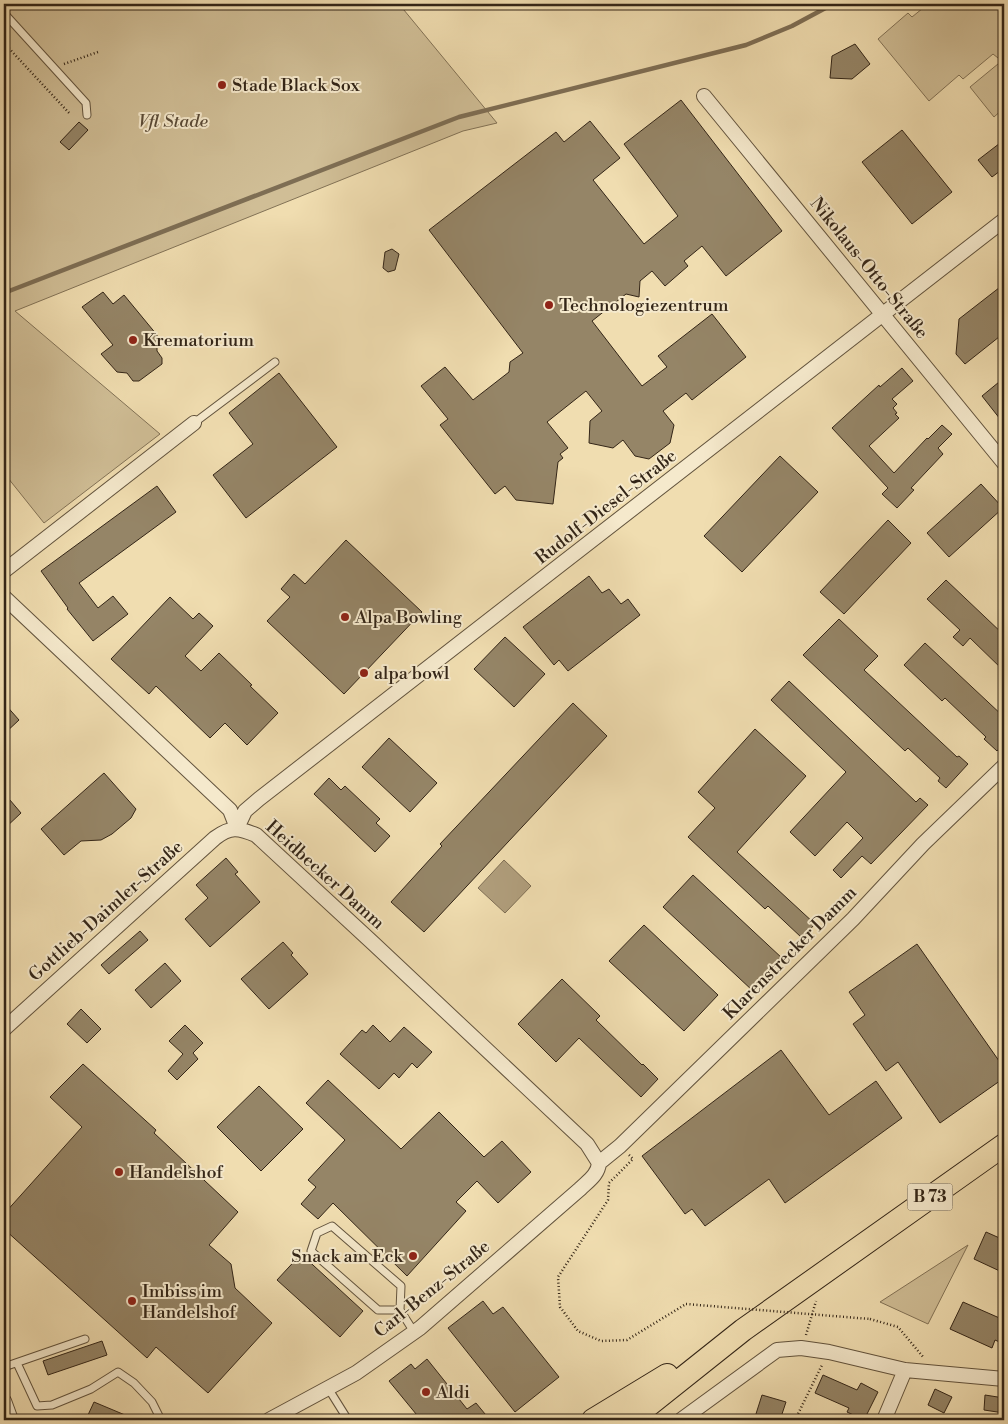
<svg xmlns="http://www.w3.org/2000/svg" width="1008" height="1424" viewBox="0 0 1008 1424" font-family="'Libre Bodoni',serif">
<rect width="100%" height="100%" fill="#f0ddb0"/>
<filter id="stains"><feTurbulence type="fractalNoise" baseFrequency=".004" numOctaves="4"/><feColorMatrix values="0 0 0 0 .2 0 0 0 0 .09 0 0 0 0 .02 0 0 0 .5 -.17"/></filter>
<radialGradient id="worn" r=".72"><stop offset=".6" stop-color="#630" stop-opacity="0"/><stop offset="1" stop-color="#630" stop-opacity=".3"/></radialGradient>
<path fill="#d0be96" stroke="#827256" d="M4,4H399L497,123L463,131L15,311L160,434L44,523L4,473Z
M928,4H1004V53L998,58L993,54L963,79L959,75L929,101L878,39L908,13L912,17Z
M1004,59V108L994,117L970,87Z
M968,1245L928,1324L880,1302Z"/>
<path fill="#b09e7c" stroke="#7e6e54" d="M504,860L531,886L505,913L478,888Z"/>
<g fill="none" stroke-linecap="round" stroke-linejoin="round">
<path stroke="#7e6e54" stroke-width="4.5" d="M4,293L459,117L746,45L792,26L833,4"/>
</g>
<path fill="#958567" stroke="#332517" d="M855,44L870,64L852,79L830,78L832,56Z
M681,100L782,231L726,276L702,246L684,261L688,266L665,286L652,271L640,281L639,297L626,294L592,321L642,386L667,367L658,356L712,314L746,357L692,400L686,393L663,411L674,425L670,443L649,459L635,456L623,440L613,448L589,443L590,421L602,411L586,391L547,422L568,448L560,454L563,458L558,462L553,504L516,500L505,486L495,494L440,425L448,419L421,386L445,367L473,400L509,372L510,362L523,353L429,230L556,132L564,142L590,121L620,158L593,180L644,244L678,216L624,144Z
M79,122L88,130L69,150L60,142Z
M902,130L952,192L912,224L862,162Z
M1004,140V168L992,177L978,160Z
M392,249L399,254L395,270L388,272L383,268L385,252Z
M1004,284V333L965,364L956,354L959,319Z
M103,292L113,304L124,295L157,335V351L162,358V364L139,381H133L127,373L117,372L101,354L113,345L82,307Z
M902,368L913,381L892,399L897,404L893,408L897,413L895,414L899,418L869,446L894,473L927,438L928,439L942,425L952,434L938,448L943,454L911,488L914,490L897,508L882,494L888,488L832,428L879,385L880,387Z
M279,373L337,447L246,518L213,475L253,444L229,413Z
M999,382L1004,389V424L982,396Z
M780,456L818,492L742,572L704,536Z
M981,484L1003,508L949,557L927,533Z
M157,486L176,512L79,583L98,608L113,596L128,614L93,641L67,609L68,608L41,571Z
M888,520L911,543L844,614L820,592Z
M346,540L422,612L344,694L267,621L290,597L281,589L294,574L305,584Z
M589,576L602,593L609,589L621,604L628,599L640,615L568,671L559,660L554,665L523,627Z
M946,580L1004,635V671L970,638L963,646L953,637L960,630L927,599Z
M170,597L193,619L199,613L213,626L185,656L201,671L219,653L252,685L250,686L278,713L247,745L225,723L210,738L156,686L149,694L111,659Z
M839,619L878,656L864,670L957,757L959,756L968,764L946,788L938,781L940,778L908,748L905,751L803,655Z
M505,637L545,674L514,707L474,669Z
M925,643L1004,717V743L997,751L984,739L986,737L945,698L942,701L904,665Z
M789,681L916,802L920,798L928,805L871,864L862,856L841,878L833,870L863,838L847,822L815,856L790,832L846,772L771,700Z
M4,703L19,720L4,734Z
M573,703L607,736L424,932L391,902L442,846L440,844Z
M755,729L806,776L737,852L815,924L802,938L768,906L765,909L688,837L715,808L698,792Z
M389,738L437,783L410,812L362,767Z
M104,773L136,809L131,818L112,834L101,840L81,841L64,855L41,829Z
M329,778L341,790L345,786L380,819L376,823L390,836L375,852L314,794Z
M4,793L21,813L4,829Z
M226,858L238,872L235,874L260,902L210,947L185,919L208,898L196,885Z
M693,875L783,959L753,991L663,907Z
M644,925L718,995L684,1031L609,961Z
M140,931L148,940L109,974L101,965Z
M283,942L293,953L291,955L308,974L269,1009L241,979Z
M917,944L1004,1068V1078L940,1123L898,1062L886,1071L853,1024L865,1015L849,992Z
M165,963L181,981L151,1008L135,990Z
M562,979L600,1016L596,1020L642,1065L643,1064L658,1079L641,1097L579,1038L556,1062L518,1024Z
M81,1009L101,1029L87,1043L67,1024Z
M185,1025L203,1043L193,1053L198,1059L177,1080L168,1071L183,1054L169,1041Z
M373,1025L390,1042L404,1027L432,1052L417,1068L412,1063L399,1078L394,1073L379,1089L340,1054L362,1030L366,1033Z
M781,1050L829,1115L876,1081L902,1118L785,1203L769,1179L705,1226L692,1209L685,1214L642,1156Z
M83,1064L156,1130L154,1133L238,1212L209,1245L231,1264L235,1288L272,1323L208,1393L156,1347L147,1358L4,1229V1214L82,1127L50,1097Z
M328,1080L401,1149L439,1112L484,1157L502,1141L531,1172L498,1203L477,1181L456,1202L466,1211L407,1276L333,1203L318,1219L301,1204L316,1187L308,1180L345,1140L306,1103Z
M259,1086L303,1129L261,1171L217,1127Z
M986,1232L1004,1240V1273L974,1259Z
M301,1254L363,1311L340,1337L277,1280Z
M483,1301L493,1314L503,1307L559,1377L515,1412L448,1328Z
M963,1302L1004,1320V1344L995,1340L992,1348L950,1329Z
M102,1341L107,1355L48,1375L43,1361Z
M427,1359L467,1409L476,1403L490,1420H421L389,1381L411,1364L415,1369Z
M823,1375L857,1390L861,1383L878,1392L864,1420L847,1412L849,1408L815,1393Z
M935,1389L952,1397L944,1413L928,1405Z
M762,1395L786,1402L780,1420H755L756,1417H755Z
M985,1395L1004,1398V1413L984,1410Z
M94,1402L137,1420H101L88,1415Z"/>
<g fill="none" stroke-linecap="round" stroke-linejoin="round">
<g stroke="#62533d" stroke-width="9">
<path id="service" d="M4,13L86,103L87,115
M194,423L275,362
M400,1310H378L311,1251L317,1233L332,1226L401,1286L400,1310L414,1332
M17,1363L37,1406L52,1405L91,1389L118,1372L134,1383L152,1402L161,1420
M4,1367L85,1339
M328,1388L348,1420"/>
</g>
<g stroke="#62533d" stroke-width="16">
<path id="minor" d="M704,96L1004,463
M4,571L194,423
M4,597L230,810L237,828
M237,828L245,811L259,799L1004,220
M4,1029L215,838C231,826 238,828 256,835L374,944L587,1144L599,1163
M599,1163L620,1146L853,919L923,844L1004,766
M4,1401L11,1420
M269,1420L356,1373L420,1328L580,1189C588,1181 598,1175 599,1163
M681,1420L777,1350L801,1348L829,1352L905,1370L1004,1379
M884,1420L905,1370"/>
</g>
<g stroke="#332517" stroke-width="24">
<path id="primary" d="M593,1420L667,1375
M630,1420L743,1330L1004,1145"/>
</g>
<path stroke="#332517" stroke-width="2.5" stroke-dasharray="1 2.5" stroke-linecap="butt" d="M4,43L70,114
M64,64L98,52
M629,1155L633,1159L609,1183L608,1200L558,1277L560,1307L578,1331L601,1341L627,1340L686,1304
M870,1319L898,1327L924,1358
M806,1335L816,1301
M795,1420L822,1365"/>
<use href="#service" stroke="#f5e9cc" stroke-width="7"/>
<use href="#minor" stroke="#f5e9cc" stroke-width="14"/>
<use href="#primary" stroke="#f0ddb0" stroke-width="22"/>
<path stroke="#332517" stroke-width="2.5" stroke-dasharray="1 2.5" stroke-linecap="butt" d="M686,1304L870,1319"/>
</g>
<g fill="#8f2418" stroke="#f5e9cc" stroke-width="2">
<circle cx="222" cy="85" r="5"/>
<circle cx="549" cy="305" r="5"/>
<circle cx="133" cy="340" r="5"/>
<circle cx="345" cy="617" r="5"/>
<circle cx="364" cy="673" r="5"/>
<circle cx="119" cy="1172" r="5"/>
<circle cx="413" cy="1256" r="5"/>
<circle cx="132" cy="1301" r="5"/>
<circle cx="426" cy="1392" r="5"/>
</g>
<g text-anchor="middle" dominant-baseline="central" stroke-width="4" stroke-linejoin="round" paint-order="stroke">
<rect fill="#f5e9cc" stroke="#6d604d" stroke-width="1" x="907.5" y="1183.5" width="45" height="27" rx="4"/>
<g font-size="16" font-weight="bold" fill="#332517">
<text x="930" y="1197">B 73</text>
</g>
<g font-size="18" fill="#332517" stroke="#f5e9cc" text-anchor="start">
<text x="232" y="85">Stade Black Sox</text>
<text x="559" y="305">Technologiezentrum</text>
<text x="143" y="340">Krematorium</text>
<text x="355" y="617">Alpa Bowling</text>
<text x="374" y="673">alpa bowl</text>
<text x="129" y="1172">Handelshof</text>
<text x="403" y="1256" text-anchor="end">Snack am Eck</text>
<text x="142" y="1291">Imbiss im<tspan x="142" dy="21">Handelshof</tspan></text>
<text x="436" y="1392">Aldi</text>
</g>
<g font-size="18" font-style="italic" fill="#5a4b37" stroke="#f5e9cc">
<text x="173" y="121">Vfl Stade</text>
</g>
<g font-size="18" fill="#332517" stroke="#f5e9cc">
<text transform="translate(869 268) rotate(51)">Nikolaus-Otto-Straße</text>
<text transform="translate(606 507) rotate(-38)">Rudolf-Diesel-Straße</text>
<text transform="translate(325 875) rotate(42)">Heidbecker Damm</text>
<text transform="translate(106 911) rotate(-42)">Gottlieb-Daimler-Straße</text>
<text transform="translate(790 953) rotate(-45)">Klarenstrecker Damm</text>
<text transform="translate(432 1289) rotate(-39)">Carl-Benz-Straße</text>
</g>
</g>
<rect width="1008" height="1424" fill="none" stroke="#f0ddb0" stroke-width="20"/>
<rect x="5" y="5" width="998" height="1414" fill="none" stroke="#332517" stroke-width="2.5"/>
<rect x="10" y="10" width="988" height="1404" fill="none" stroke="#332517"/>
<rect width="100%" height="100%" filter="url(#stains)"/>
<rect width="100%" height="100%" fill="url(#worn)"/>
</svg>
